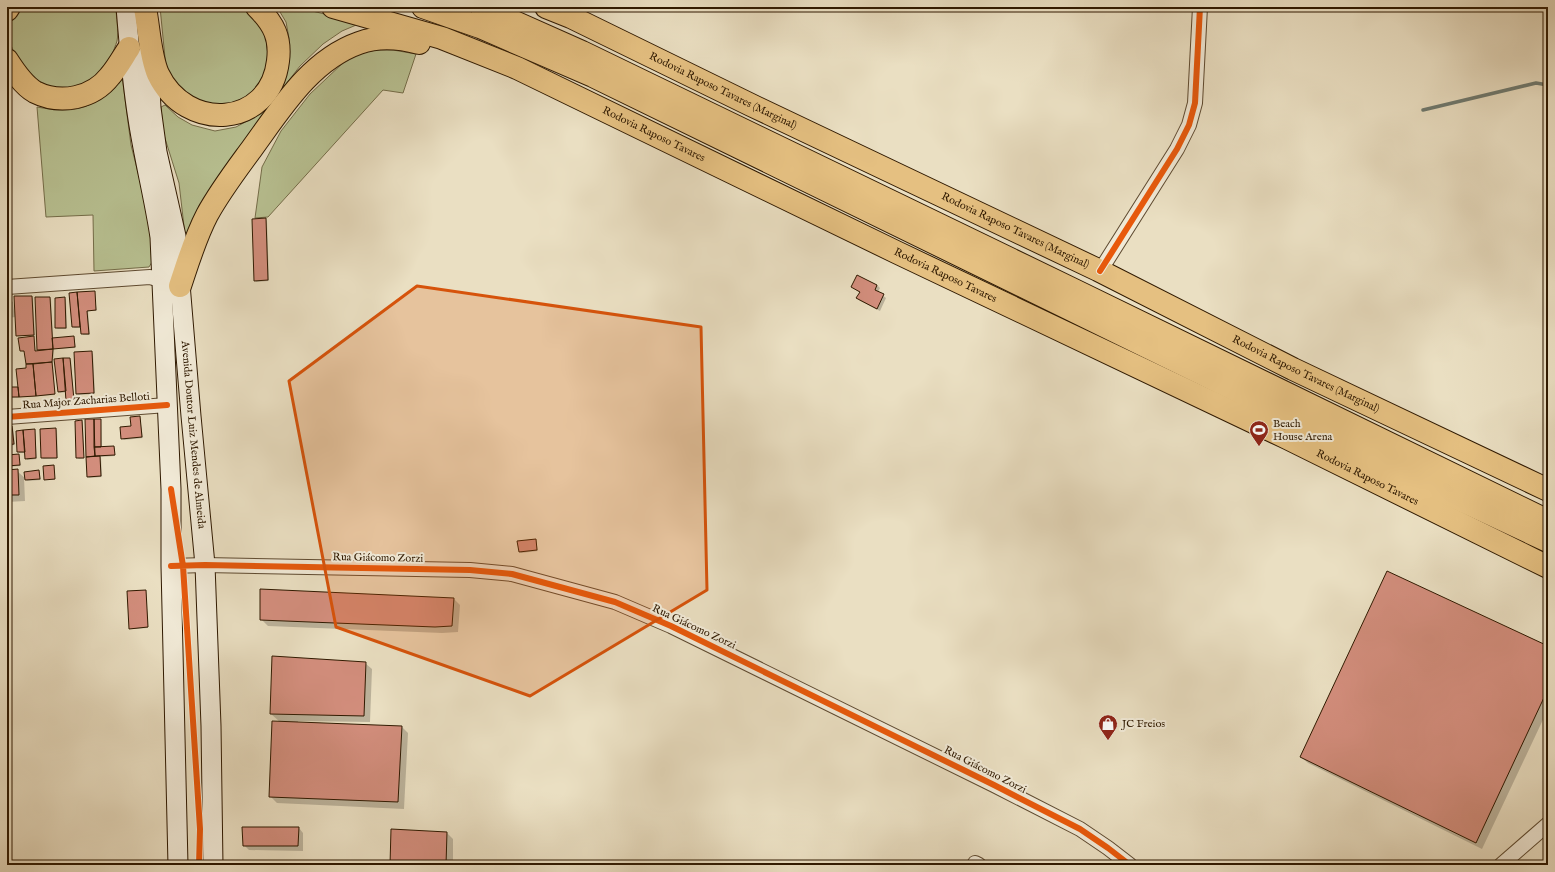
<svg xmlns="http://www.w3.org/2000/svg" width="1555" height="872" viewBox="0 0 1555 872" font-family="'IM FELL English',serif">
<rect width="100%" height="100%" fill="#eadfc2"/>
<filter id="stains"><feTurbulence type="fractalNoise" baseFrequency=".005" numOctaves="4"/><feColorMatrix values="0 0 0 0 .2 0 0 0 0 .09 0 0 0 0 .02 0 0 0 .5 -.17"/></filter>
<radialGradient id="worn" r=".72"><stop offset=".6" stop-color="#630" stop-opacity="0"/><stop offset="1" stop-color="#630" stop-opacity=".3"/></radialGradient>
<path fill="#b8c192" stroke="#746d49" d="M16,7H116C116,17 119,31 117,41C114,50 109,64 102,71C85,90 48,96 30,77C26,73 24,68 21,64C7,45 6,29 16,7Z
M160,7H243L248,11L265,28L271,62L253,94L223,107L191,100L175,84L166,68Z
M277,7H296L361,23L342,31L323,44L300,66L266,110L214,184L199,206L187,236L185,235L179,183L163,132L161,107L165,105L178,117L192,125L215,131L236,127L249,120L288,60L289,38L286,22Z
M376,50H393L416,54L403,93L383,90L268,217L255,218L262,167L281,131L310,94L345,61L360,53Z
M122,76L131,145L149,216L152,262L149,267L94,271L93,215L46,217L37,107C79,115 95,108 122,76Z"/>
<path fill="#0003" d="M266,219L267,221L269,281L256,282L255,280Z
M877,285L880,288L878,292L886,298L880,311L860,301L857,298L860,293L852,287Z
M94,292L97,311H88L90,335H83L81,327L75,328L73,327L70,294Z
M32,297L33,298L35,336H18L17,335L16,317L7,318V298L13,302L14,311Z
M36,298H50L51,299L53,339L74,337L76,348L54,349L53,364L55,395L7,398V372L8,388H20L27,369L25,352L21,351L32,336L34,339L36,352H38Z
M65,298L66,300L67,329H58L56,328Z
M91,352L93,354L95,394L79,395L77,394Z
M70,359L71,360L74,401L69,402L67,392L60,393L58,391Z
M140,417L143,438L124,440L122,438Z
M86,420H100L101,422L102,448L114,447L115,449V456L101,457L102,477L89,478L88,477Z
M82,421L83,422L84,458L79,459L77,457Z
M7,427L13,428L15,445L7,446Z
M55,429L57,430L58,458L44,459L42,458Z
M34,431L35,432L37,459L27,460L26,453H19L18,452Z
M19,455L21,466L7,467V456Z
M53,466L55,480H46L44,479Z
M7,471H17L26,479L39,471L41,480L27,481L24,478L25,501L7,502Z
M536,540L538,551L521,553L520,552L519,542Z
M145,591L146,592L148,628L132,629L130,628Z
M453,598L460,605L458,632L442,633L268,626L261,619Z
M1548,647V709L1482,849L1308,763L1301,757Z
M365,663L372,669L370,722L298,721V723L402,727L408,733L404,809L277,803L270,796L280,722L271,714Z
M299,828L303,833V851L249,850L244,845Z
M447,833L453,839V865H391Z"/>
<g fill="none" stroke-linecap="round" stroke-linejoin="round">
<path stroke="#6f7a70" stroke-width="3.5" d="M1423,110L1536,83L1548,85"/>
</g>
<path fill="#d38e7d" stroke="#2f1900" d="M266,218L268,280L254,281L252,219Z
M857,275L877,285L875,290L884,294L877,309L856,298L860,292L851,287Z
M95,291L96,310L87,311L89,334H81L77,292Z
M77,292L80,327H72L69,293Z
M14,296H32L34,335L16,336Z
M7,297H9L10,313H7Z
M35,297H50L53,349L37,350Z
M65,297L66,328H55V298Z
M34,336L35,351L53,349L52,362L26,364L24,351H20L18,338Z
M74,336L75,347L53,349L52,338Z
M92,351L94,393L76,394L74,352Z
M63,358H70L74,400L66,401Z
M63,358L66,391L58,392L54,359Z
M52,362L55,394L36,396L33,364Z
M26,364H33L36,396L19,397L16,369L26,368Z
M7,387H18L19,397H7Z
M140,416L142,437L121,439L120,427L131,426L130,417Z
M85,419H94L95,456L86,457Z
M94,419H101V447H94Z
M82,420L84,458H76L75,421Z
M7,426H12L14,444L7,445Z
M56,428L57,458H41L40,429Z
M35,429L36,458L25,459L23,430Z
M23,430L25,452H17L16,431Z
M114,446L115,455L95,456L94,447Z
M19,454L20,465L7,466V455Z
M100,456L101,476L87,477L86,457Z
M54,465L55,479L44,480L43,466Z
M18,469L19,495H7V470Z
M39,470L40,479L25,480L24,472Z
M536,539L537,550L519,552L517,541Z
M1387,571L1548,646V689L1476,843L1300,757Z
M260,589L454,598L452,626L435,627L260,620Z
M146,590L148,627L129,629L127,591Z
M272,656L366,662L364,716L270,714Z
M272,721L402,726L398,802L269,797Z
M242,827H299L298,846H243Z
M391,829L447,832L446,865H390Z"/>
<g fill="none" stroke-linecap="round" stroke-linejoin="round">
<g stroke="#5e4a30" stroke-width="16">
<path id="street" d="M1100,271L1177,149L1189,125L1195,103L1200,7
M7,287L150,277L157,279L162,285
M7,417L167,405
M171,566L205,565L470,570L512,574L615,602L671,626L994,785L1080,829L1108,848L1130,865
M975,863L979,865
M1501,865L1548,824"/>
</g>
<g stroke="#2f1900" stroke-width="21">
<g id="secondary">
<path d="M126,7C129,44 132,82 138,119C144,159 154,197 160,237L171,489V566L178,865"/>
<path id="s1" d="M148,54L151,108L157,152L176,236L191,416L205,565L211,726L213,865"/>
</g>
</g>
<g stroke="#2f1900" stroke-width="24">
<g id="highway">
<path id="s2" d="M333,7L442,38L517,68L896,252L1287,438L1548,567"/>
<path d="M423,7L480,27L593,76L1454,497L1548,541"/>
<path d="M481,7L582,52C904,209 1227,362 1548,521"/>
<path id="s3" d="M546,7L571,17L751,105L1098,270L1293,369L1548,490"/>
<path d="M145,8C149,28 150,56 158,74C186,133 270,128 278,61C281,38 274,24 257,7"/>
<path d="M7,10L9,7"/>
<path d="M7,60C14,71 23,85 35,92C61,105 93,98 110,76C117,68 123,57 129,48"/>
<path d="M180,286C188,262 195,238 207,215C220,191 237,169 253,147C282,107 311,60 359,43C378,36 401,38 419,43"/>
</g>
</g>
<use href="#street" stroke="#f1ead7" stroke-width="14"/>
<use href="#secondary" stroke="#f1ead7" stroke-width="19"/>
<use href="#highway" stroke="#e5c081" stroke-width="22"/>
<g stroke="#f1ead7" stroke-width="8">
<path id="cycleway" d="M1100,271L1177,149L1189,125L1195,103L1200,7
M7,417L167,405
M171,489L183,566L200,829L199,865
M171,566L205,565L470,570L512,574L615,602L671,626L994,785L1080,829L1108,848L1130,865"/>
</g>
<use href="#cycleway" stroke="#e8590c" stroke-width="6"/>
</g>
<path fill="#d6530b" fill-opacity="0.2" stroke="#d6530b" stroke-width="3" stroke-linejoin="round" d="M417,286L701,327L707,590L530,696L336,627L289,381Z"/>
<defs>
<g id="stadium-pin" transform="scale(1)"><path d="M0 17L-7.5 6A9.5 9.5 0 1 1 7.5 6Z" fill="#8f2418" stroke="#f1ead7"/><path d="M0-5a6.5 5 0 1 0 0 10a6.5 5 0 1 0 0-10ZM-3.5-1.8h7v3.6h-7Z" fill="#fff"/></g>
<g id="shop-pin" transform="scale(1)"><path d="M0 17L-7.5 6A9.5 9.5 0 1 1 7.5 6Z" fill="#8f2418" stroke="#f1ead7"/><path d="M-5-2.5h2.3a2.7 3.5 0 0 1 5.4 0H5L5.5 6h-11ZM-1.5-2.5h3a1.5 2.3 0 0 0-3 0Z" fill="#fff"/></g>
</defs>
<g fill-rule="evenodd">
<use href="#stadium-pin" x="1259" y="430"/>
<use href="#shop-pin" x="1108" y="724"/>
</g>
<g text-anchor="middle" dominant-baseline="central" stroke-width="4" stroke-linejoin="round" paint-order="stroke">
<g font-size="11" fill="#2f1900" stroke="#f1ead7">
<text stroke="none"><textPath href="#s3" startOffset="196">Rodovia Raposo Tavares (Marginal)</textPath></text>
<text stroke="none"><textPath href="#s2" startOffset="346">Rodovia Raposo Tavares</textPath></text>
<text stroke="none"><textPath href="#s3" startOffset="520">Rodovia Raposo Tavares (Marginal)</textPath></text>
<text stroke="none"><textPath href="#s2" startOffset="670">Rodovia Raposo Tavares</textPath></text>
<text stroke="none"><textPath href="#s3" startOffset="844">Rodovia Raposo Tavares (Marginal)</textPath></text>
<text transform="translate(86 401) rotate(-4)">Rua Major Zacharias Belloti</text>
<text stroke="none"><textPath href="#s1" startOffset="384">Avenida Doutor Luiz Mendes de Almeida</textPath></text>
<text stroke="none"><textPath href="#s2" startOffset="1138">Rodovia Raposo Tavares</textPath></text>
<text transform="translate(378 558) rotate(1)">Rua Giácomo Zorzi</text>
<text transform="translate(694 627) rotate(25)">Rua Giácomo Zorzi</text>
<text transform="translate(985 770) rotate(27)">Rua Giácomo Zorzi</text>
</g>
<g font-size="11" fill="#2f1900" stroke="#f1ead7" text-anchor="start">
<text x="1273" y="424">Beach<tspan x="1273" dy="13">House Arena</tspan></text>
<text x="1122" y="724">JC Freios</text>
</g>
</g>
<rect width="1555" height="872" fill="none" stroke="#eadfc2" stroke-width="24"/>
<rect x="8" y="8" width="1539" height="856" fill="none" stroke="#2f1900" stroke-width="2"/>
<rect x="12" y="12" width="1531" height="848" fill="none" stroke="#2f1900"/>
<rect width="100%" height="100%" filter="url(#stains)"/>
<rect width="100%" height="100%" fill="url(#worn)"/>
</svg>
